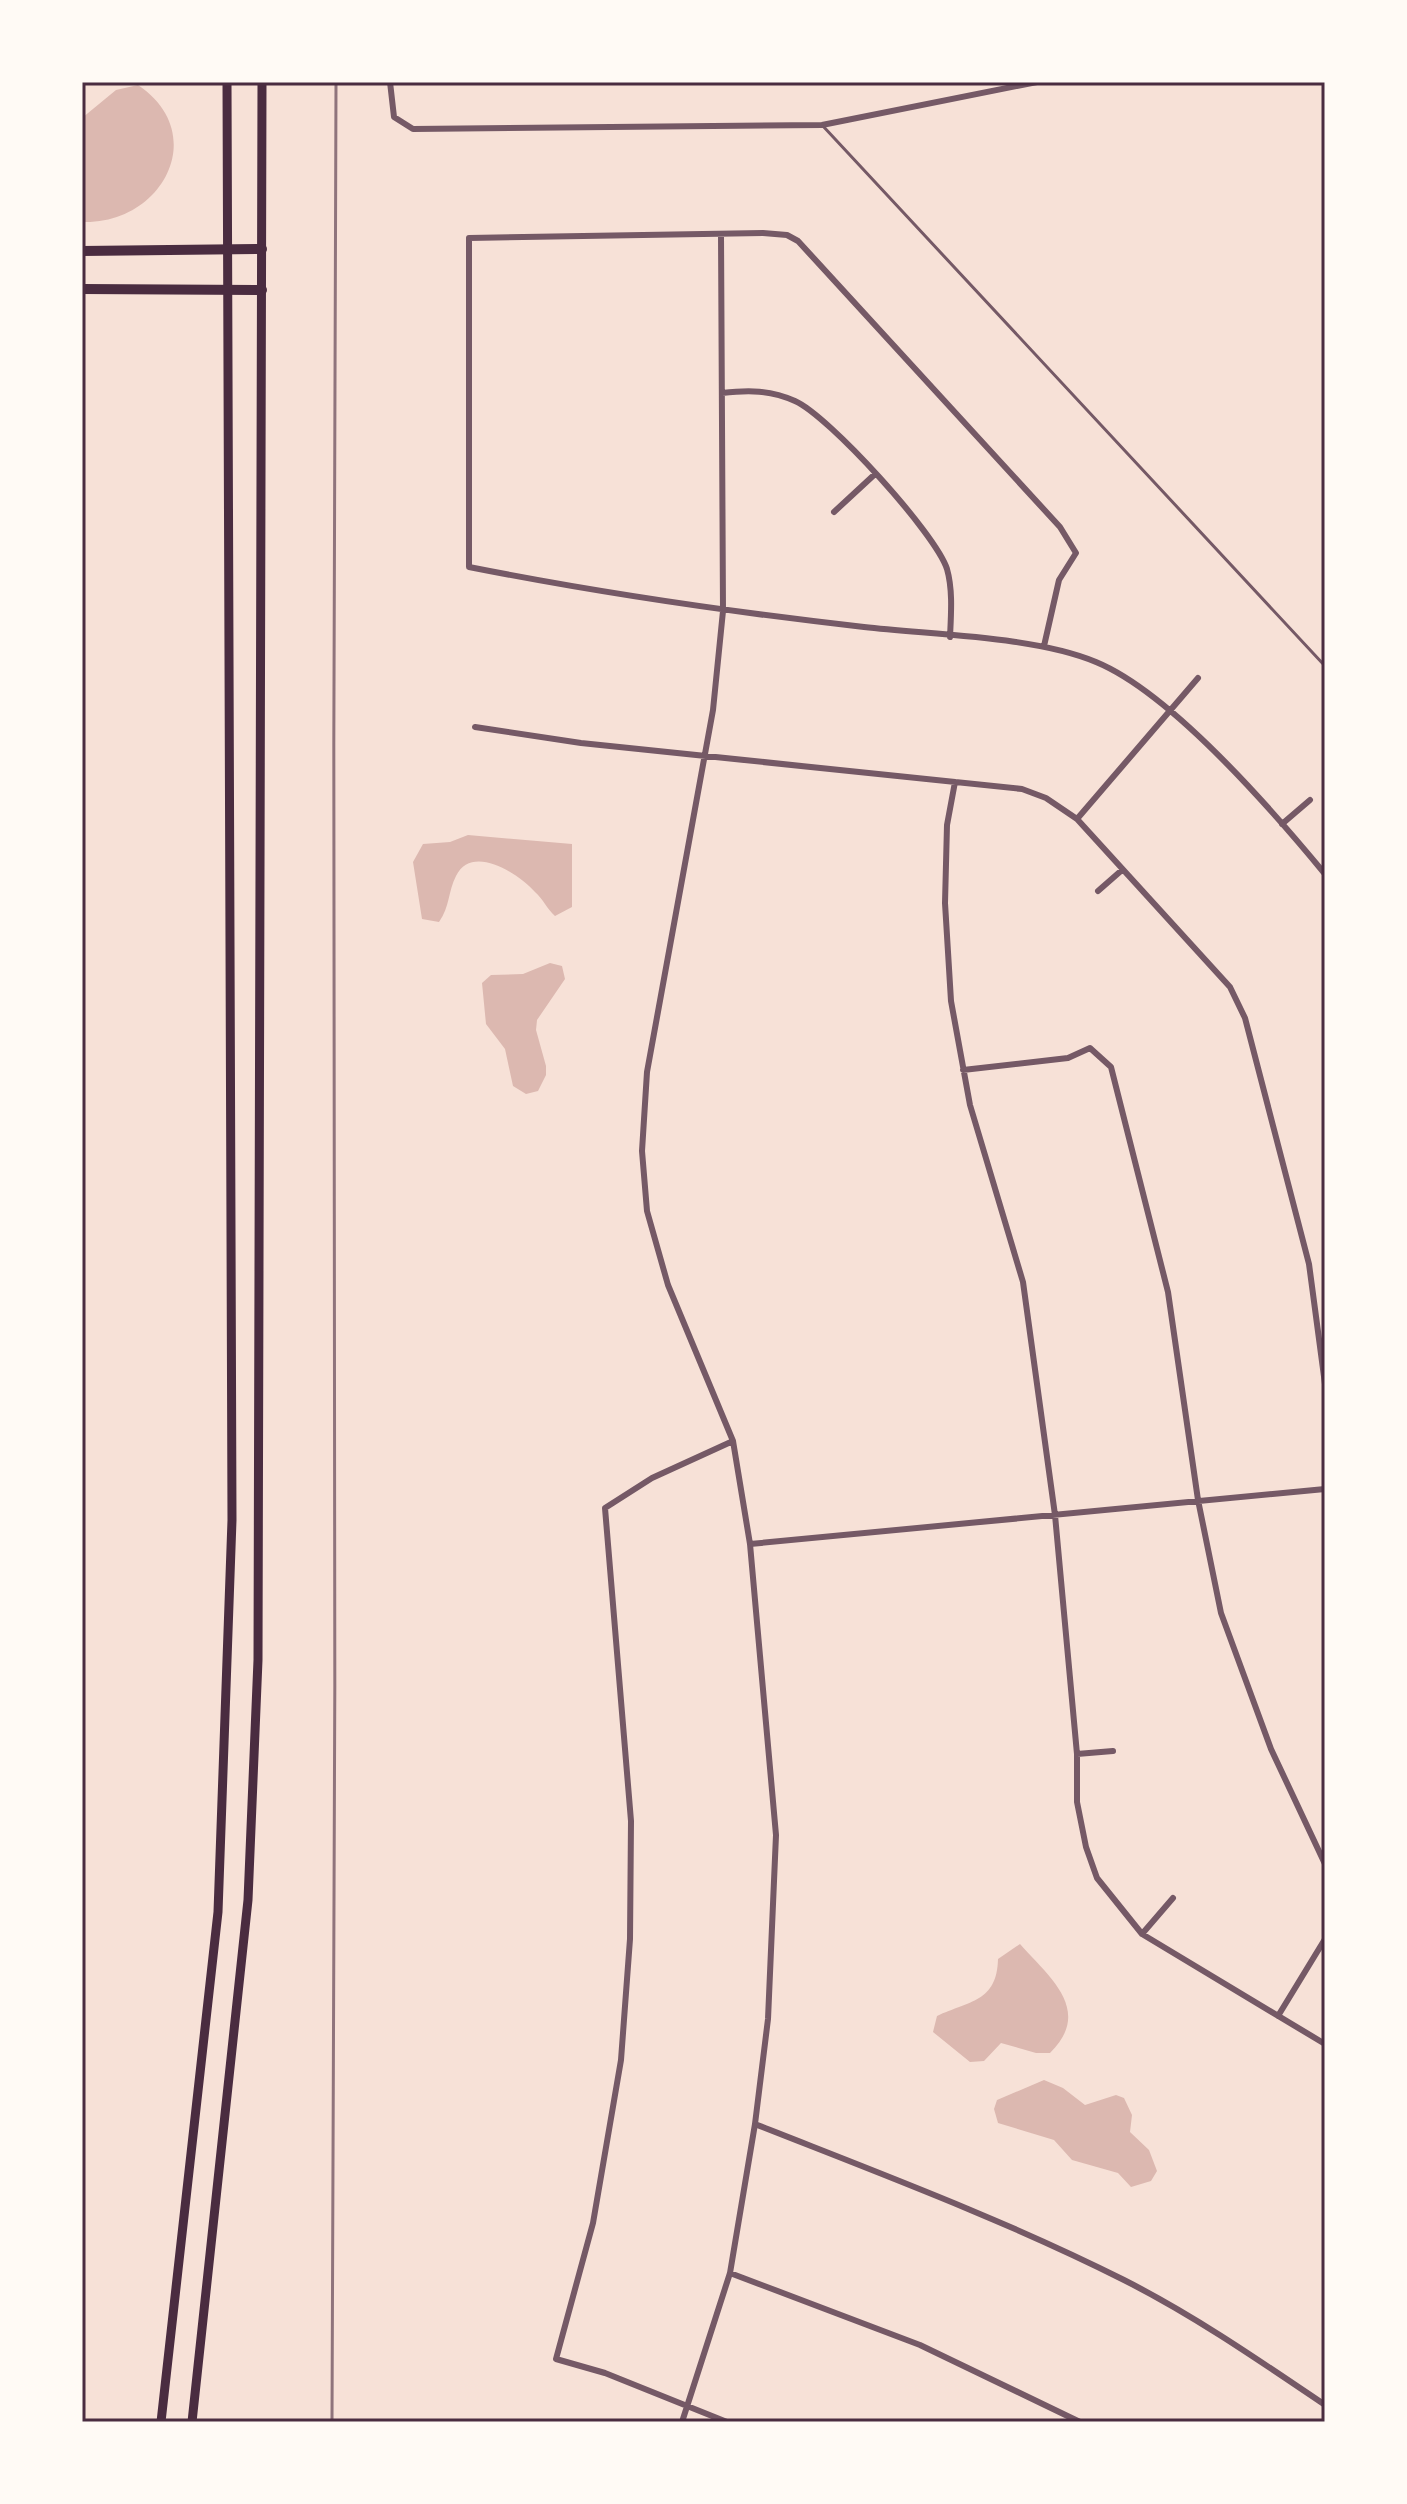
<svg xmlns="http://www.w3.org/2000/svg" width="1407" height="2504" viewBox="0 0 1407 2504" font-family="'Zilla Slab',serif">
<rect width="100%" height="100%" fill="#f7e1d7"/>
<path fill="#dcb8b0" d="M138,85C211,134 162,225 82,222V118L116,90Z
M468,835L572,844V907L555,916C547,909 543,899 535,892C519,874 472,843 456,876C448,891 450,907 439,922L422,919L413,862L423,844L450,842Z
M550,963L562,966L565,979L537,1020L536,1030L546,1066V1075L538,1091L526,1094L513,1086L505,1049L486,1024L482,983L491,975L523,974Z
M1020,1944C1048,1976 1094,2010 1050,2053H1036L1001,2043L984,2061L970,2062L933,2032L937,2016C969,2001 997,2002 998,1959Z
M1044,2080L1063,2088L1085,2105L1116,2095L1124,2098L1132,2115L1130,2132L1149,2150L1157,2171L1151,2181L1131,2187L1118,2173L1072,2160L1054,2140L998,2123L994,2109L997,2100Z"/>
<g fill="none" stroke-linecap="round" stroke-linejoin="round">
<path stroke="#755966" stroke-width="3" d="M822,125L1325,666"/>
<path stroke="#755966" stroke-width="6" d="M390,82L394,117L413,129L822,125L1037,82
M722,393C749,390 770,390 795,401C829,416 936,534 947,569C953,590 951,615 950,637
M834,512L874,475
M1044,646L1059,580L1076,553L1060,527L798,241L787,235L763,233L469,238V567C600,593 731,612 864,627C932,635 1034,636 1096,662C1171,693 1273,811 1325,874
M475,727L581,743L1022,789L1046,798L1077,819L1230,987L1245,1018L1309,1264L1325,1384
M955,782L947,825L945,903L951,1001L970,1105L1023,1282L1055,1515L1077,1754V1802L1086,1847L1097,1878L1142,1934L1325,2044
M1077,819L1198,678
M1282,824L1310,800
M1098,891L1122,870
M963,1070L1068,1058L1090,1048L1111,1067L1168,1292L1198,1500L1221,1613L1271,1749L1325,1864
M750,1544L1325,1489
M1077,1754L1113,1751
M1142,1934L1173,1898
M1278,2016L1325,1939
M755,2124C879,2173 1005,2220 1124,2280C1195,2316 1260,2361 1325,2405
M730,2273L920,2345L1080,2422
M682,2422L730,2273L755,2124L768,2019L776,1835L750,1544L733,1441L668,1285L647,1211L642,1151L647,1072L713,710L723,611L721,234
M727,2422L605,2373L556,2359L593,2223L621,2060L630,1939L631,1821L605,1508L652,1478L733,1441"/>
<path stroke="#4a2c40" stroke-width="9" d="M161,2422L218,1912L232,1520L227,82
M192,2422L248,1900L258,1660L262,82"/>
<path stroke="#4a2c40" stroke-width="10" d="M82,251L262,249
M82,289L262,290"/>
<path stroke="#8f747c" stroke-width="3" d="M332,2422C339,1642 330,862 336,82"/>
</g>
<rect width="1407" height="2504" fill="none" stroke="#fffaf5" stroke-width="168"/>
<rect x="84" y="84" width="1239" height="2336" fill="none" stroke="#4a2c40" stroke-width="3"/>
</svg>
